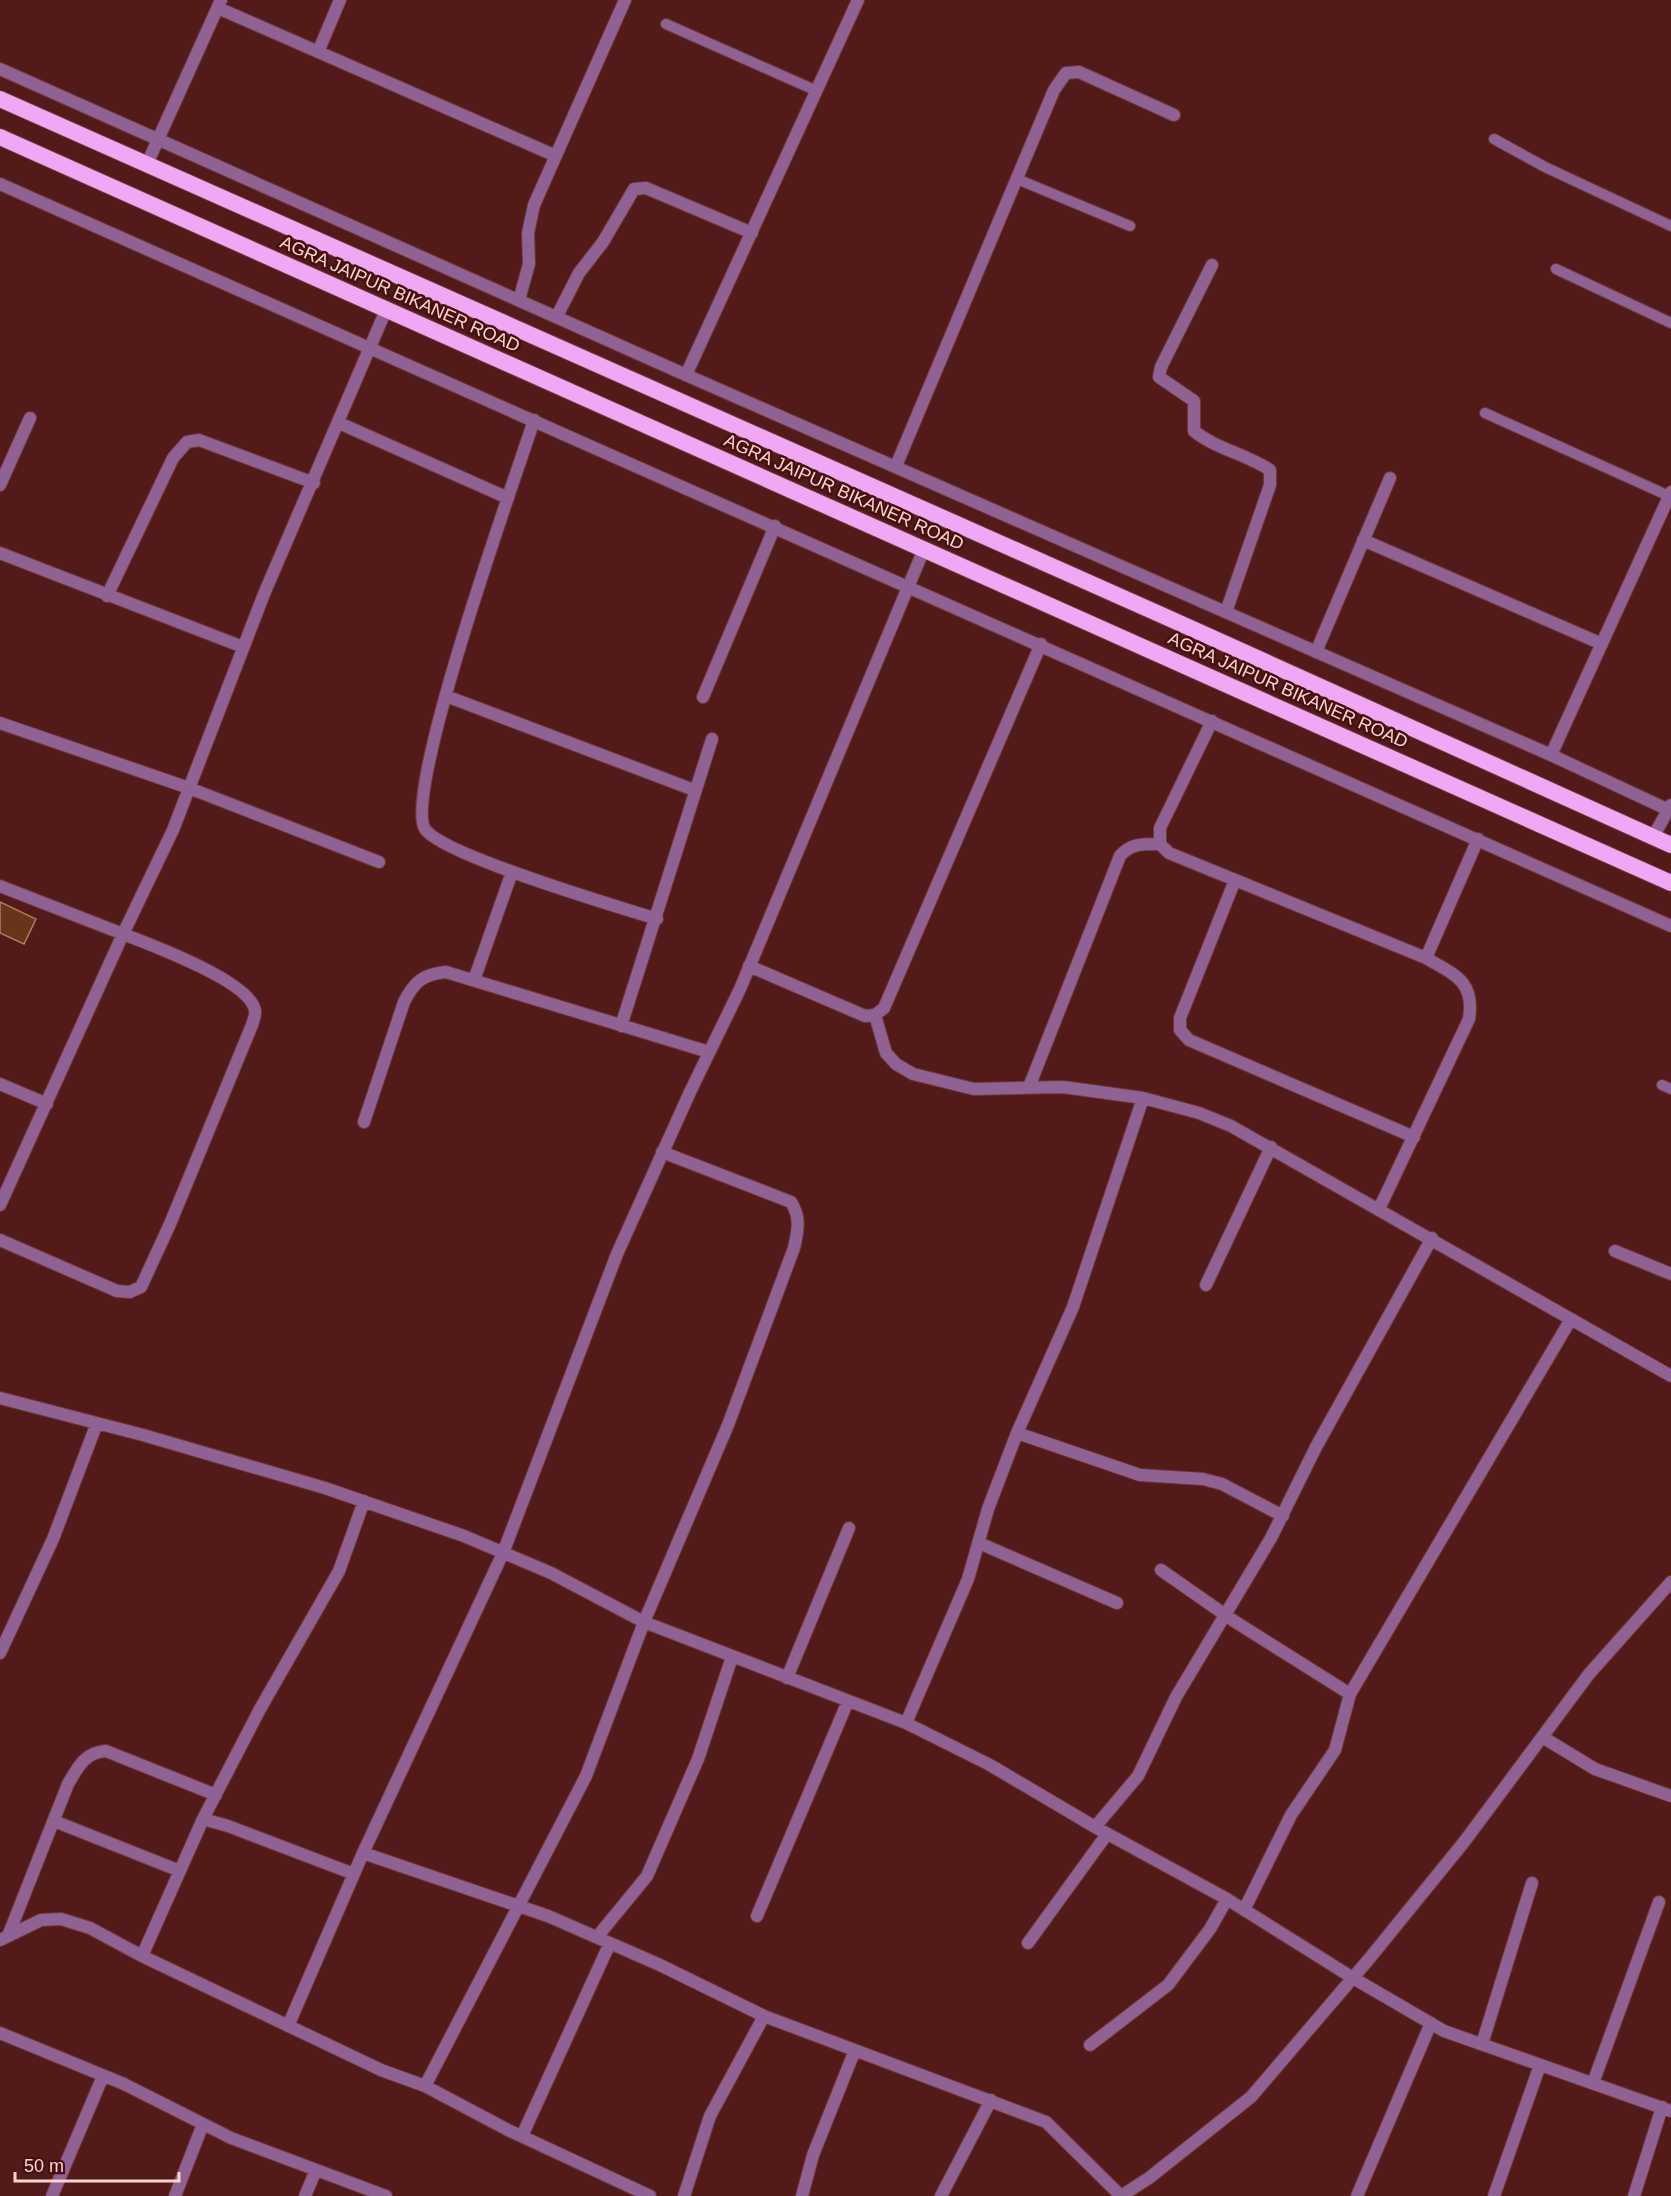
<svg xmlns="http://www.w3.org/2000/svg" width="1671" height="2196" viewBox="0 0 1671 2196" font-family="Helvetica,sans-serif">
<rect width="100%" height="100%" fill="#521b1a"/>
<path fill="#68341c" stroke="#b3795f" stroke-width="1.5" d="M0,902L36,919L24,944L0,933Z"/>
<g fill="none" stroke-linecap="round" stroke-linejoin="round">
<g stroke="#6d3837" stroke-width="12">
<path id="service" d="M666,24L817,91
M1494,139L1545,167L1671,226
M1017,179L1130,226
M1556,269L1671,323
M1485,413L1669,496
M1662,1085L1671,1089"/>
</g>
<g stroke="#6d3837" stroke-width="14">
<path id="minor" d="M218,8L556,156
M318,52L340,0
M147,164L221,0
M1212,265L1161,367L1159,377L1194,401V431C1216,449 1246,454 1270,470V485L1226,612
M519,300L529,264L528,233L534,205L625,0
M557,316L579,273L603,242L634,189L646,188L752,233
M686,375L858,0
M534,420C516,476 402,794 425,829C442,855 619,907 657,919
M339,423L508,498
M896,466L1054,90L1066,73L1079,72L1174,115
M0,485L30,418
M1363,540L1602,644
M0,553L243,647
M107,596L173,458L187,442L199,440L314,483
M1316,652L1390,478
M446,696L694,790
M703,697L775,526
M1212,721L1160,828V844L1169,853L1426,958C1455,975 1475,981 1469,1019L1379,1209
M0,723L189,788L379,862
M1551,755L1671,492
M1653,837L1671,805
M1235,880L1180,1018V1030L1189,1040L1414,1137
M0,886L123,934L173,830L264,594L386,310
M1426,958L1478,839
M749,966L865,1016L875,1015L884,1008L1041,644
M474,980L512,872
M875,1015L886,1053L896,1064L913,1074L974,1089L1063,1087L1143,1098
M621,1026L712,739
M0,1084L47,1104
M1029,1087L1120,856C1131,843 1143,844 1160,844
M364,1122L404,1002C414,982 423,974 446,972L709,1052
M0,1205L123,934C149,944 252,982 255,1011C256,1015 253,1021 252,1025L170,1224L141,1287L130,1292L117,1291L0,1240
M1615,1251L1671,1274
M1206,1285L1271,1147
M0,1398L143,1435L325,1488L464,1536L551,1573L644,1622L906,1723L990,1765L1095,1827L1227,1899L1353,1978L1444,2031L1671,2111
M1017,1433L1140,1475L1203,1479L1222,1484L1283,1516
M979,1543L1117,1603
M1161,1570L1234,1621L1350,1694L1335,1750L1291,1815L1244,1910
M0,1653L53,1539L97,1423
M787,1678L849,1528
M1350,1694L1571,1319
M906,1723L968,1579L988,1509L1017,1433L1073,1307L1143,1098L1199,1113L1231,1126L1671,1376
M1544,1738L1595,1769L1671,1796
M203,1819L228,1826L354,1874
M54,1821L180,1871
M1095,1827L1138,1776L1176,1697L1271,1538L1316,1447L1432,1238
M363,1853L548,1916L660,1965L764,2016L1046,2122L1121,2196
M757,1916L848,1701
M8,1936L68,1784C78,1767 85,1752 106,1751L216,1795
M597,1937L647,1876L698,1759L732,1657
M0,1940L41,1920L61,1919L90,1928L142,1956L381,2070L425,2086L508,2130L650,2196
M1028,1943L1107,1834
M142,1956L203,1819L260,1709L339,1571L364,1501
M288,2026L363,1853L503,1553L617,1254L690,1092L740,989L924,549
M0,2033L124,2084L231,2138L386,2196
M1482,2044L1532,1883
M1090,2045L1168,1985L1210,1929L1227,1899
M1593,2083L1659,1902
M425,2086L586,1776L644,1622L728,1425L794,1248C798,1230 801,1218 791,1202L662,1152
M522,2136L610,1943
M52,2196L103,2076
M175,2196L203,2124
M305,2196L316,2170
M684,2196L710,2116L764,2016
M802,2196L813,2155L855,2050
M941,2196L991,2100
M1357,2196L1431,2023
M1494,2196L1540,2065
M1634,2196L1662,2107"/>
</g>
<g stroke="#6d3837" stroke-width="14">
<path id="tertiary" d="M0,69L686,375L1551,755L1671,811
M0,184L1671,926
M1121,2196L1149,2178L1251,2097L1369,1959L1464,1842L1589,1674L1671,1582"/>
</g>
<g stroke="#6d3837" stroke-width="18">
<path id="trunk" d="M0,99L1166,617L1671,845
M0,137L1671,883"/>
</g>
<use href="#service" stroke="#906193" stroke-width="10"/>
<use href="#minor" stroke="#906193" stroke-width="12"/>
<use href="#tertiary" stroke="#906193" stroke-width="12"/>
<use href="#trunk" stroke="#f0a8f5" stroke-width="16"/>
</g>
<g text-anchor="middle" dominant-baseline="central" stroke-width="5" stroke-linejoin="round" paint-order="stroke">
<g font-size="18" fill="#f8d3d0" stroke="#461010">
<text transform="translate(400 294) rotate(24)">AGRA JAIPUR BIKANER ROAD</text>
<text transform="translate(844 492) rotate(24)">AGRA JAIPUR BIKANER ROAD</text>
<text transform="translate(1288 690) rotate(24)">AGRA JAIPUR BIKANER ROAD</text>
</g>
</g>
<path d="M15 2172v9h164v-9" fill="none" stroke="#f8d3d0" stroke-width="3"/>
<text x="24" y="2172" font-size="18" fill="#f8d3d0" stroke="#461010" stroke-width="4.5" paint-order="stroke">50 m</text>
</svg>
